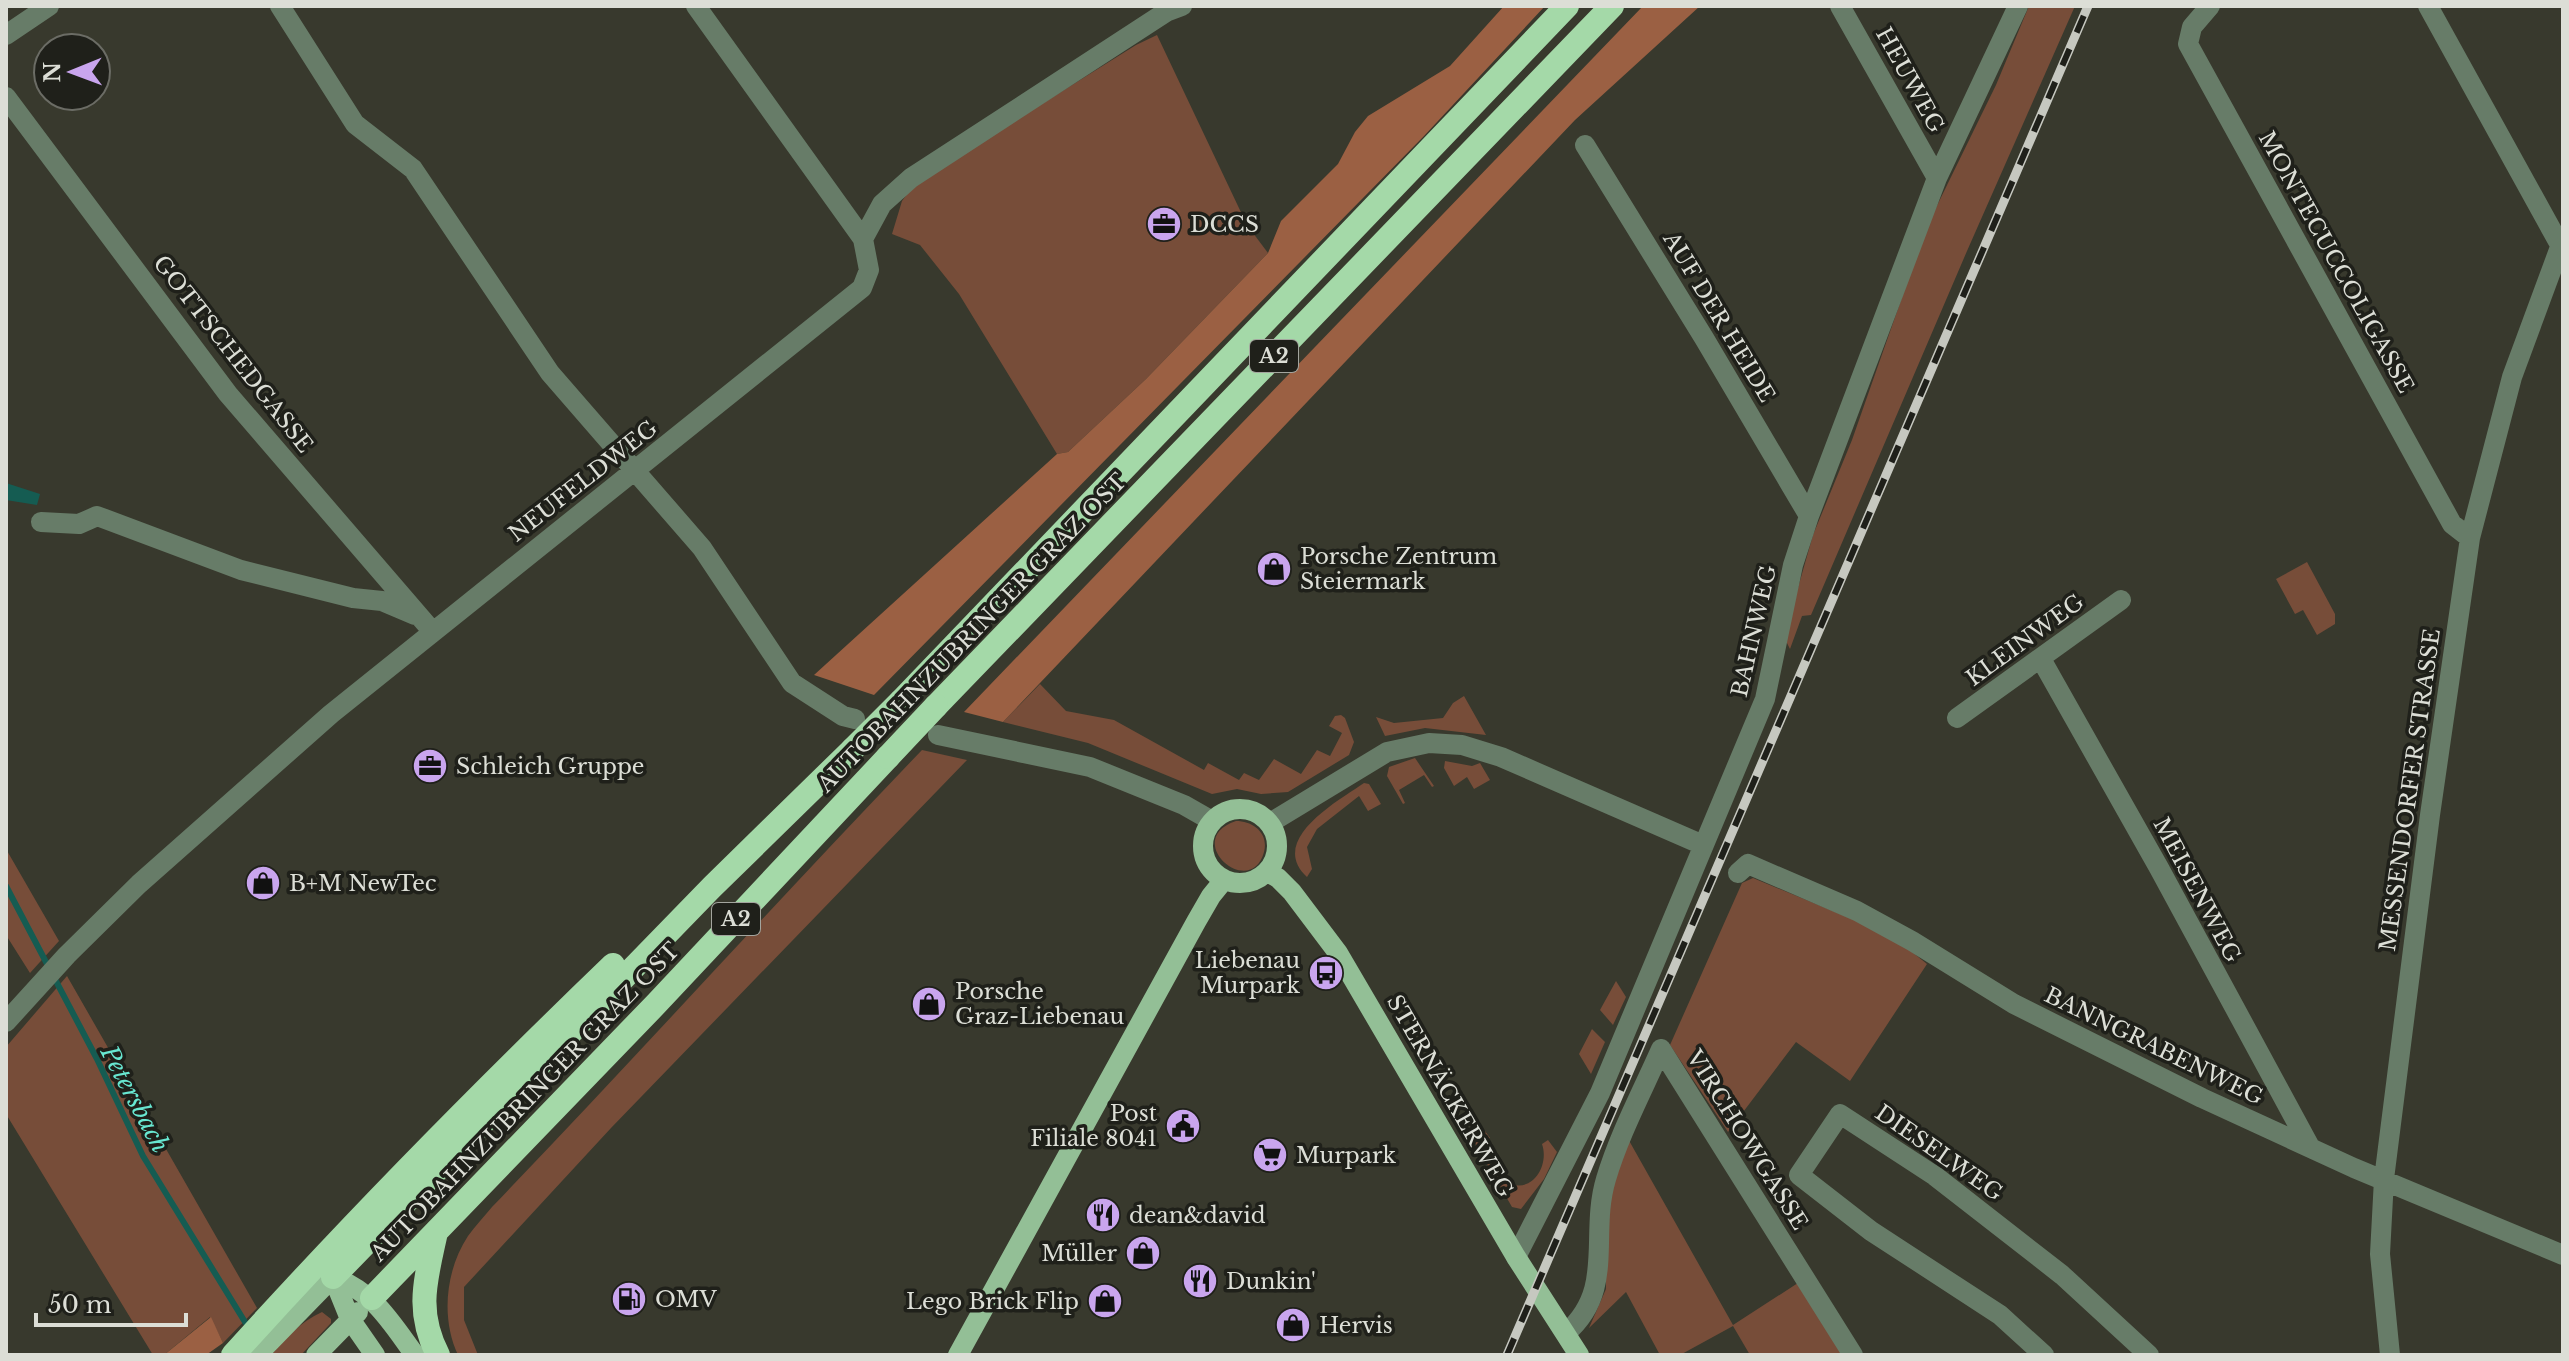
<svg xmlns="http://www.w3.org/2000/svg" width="2569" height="1361" viewBox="0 0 2569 1361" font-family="'Libre Baskerville',serif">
<rect width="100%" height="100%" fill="#38392d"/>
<path fill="#774d39" d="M2029,6H2075L1967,251L1811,615L1802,616L1790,649L1784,637L1813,535L1852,440L1927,226L1996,85Z
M1157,35L1247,225L1268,253L1146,379L1068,452L1057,454L959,294L920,245L892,234L902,201L915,183L1136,45Z
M2307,562L2335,614V624L2317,635L2303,610L2295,614L2276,579Z
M1040,684L1066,711L1114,720L1204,770L1208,763L1239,780L1244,773L1259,780L1274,759L1301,774L1317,750L1330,756L1342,733L1329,726L1335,716L1341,715L1345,718L1354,742L1349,755L1288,792L1261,794L1237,789L1212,794L1088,743L1003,722Z
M1464,696L1486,735L1425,728L1385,736L1376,717L1394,723L1443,718L1453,703Z
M922,750L967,760L611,1128L464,1287V1320L478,1355H458C441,1319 445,1271 468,1236C475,1226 484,1217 492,1207C637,1056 777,901 922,750Z
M1415,758L1434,786L1432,787L1424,775L1399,790L1405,803L1403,804L1387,776L1389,767Z
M1445,761L1472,766L1480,763L1490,780L1474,789L1467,777L1454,786L1444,768Z
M1364,783L1369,784L1381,804L1368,811L1359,796L1317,829L1307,847L1312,869L1307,877C1267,840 1338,801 1364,783Z
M1236,821C1253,821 1269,833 1264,852C1251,901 1180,840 1236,821Z
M6,849L59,941L30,973L6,935Z
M1753,878L1891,935L1927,964L1850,1081L1796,1042L1728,1132L1670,1045L1742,883Z
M67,976L257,1308L223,1343L210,1317L164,1355H153L6,1114V1047Z
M1616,981L1626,997L1613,1025L1600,1010Z
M1592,1029L1605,1042L1591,1074L1579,1054Z
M1485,1131L1490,1138L1480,1145C1487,1157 1493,1174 1505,1181C1530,1197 1550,1167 1542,1144L1548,1140L1557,1152L1544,1179L1521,1209L1512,1207L1472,1138Z
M1627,1137L1733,1325L1801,1281L1845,1355H1750L1733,1326L1680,1355H1660L1626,1292L1589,1328L1606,1289V1214Z
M322,1312L331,1319V1323L301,1355H271C287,1337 300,1322 322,1312Z"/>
<path fill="#9b6043" d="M1504,6H1545L1424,136L874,695L814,675L1057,454L1068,452L1146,379L1268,253L1281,221L1338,164L1355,132L1368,116L1450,66Z
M1643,6H1700L1575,120L1003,722L964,712Z
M211,1317L223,1343L206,1355H164Z"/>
<path fill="#155c52" d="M6,483L40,494L37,505L6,500Z"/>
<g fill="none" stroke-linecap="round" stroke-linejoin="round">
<path stroke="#155c52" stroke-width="6" d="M6,886L97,1059L143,1156L245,1322"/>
<path stroke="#677c68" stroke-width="20" d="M280,6L355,124L413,169L550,373L702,548L792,683L843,716L855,719
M696,6L863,239
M1840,6L1937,178
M2210,6L2192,27L2188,44L2452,524L2470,538
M2428,6L2560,245
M6,35L49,6
M6,97L228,394L433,632
M1585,145L1704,338L1809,516
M41,522L79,524L97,516L241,570L353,598L382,601L415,615
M2041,659L2159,868L2309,1145
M1957,718L2121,600
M938,735L1090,767L1184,805L1212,821
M1270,823L1387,752L1429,743L1462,745L1501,757L1703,845
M1738,873L1748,864L1857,911L1912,941L2014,1004L2202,1098L2354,1168L2563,1255
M6,1022L67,955L139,884L331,714L862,288L869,270L863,239L882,204L911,178L1166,12L1182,6
M1661,1049L1853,1355
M1516,1257L1600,1093L1765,699L1793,565L1809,516L1937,178L2018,6
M1566,1333C1616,1290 1589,1235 1606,1179C1619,1135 1642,1092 1661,1049
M2044,1355L2000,1315L1871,1231L1799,1175L1840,1114L1935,1176L2062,1275L2149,1355
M2390,1355L2380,1254L2384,1179L2430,815L2470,538L2512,377L2563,239"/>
<path stroke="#93bf96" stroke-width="20" d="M1203 846a37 37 0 1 1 74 0a37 37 0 1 1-74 0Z
M1267,872L1278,878L1292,892L1338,953L1516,1257L1579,1355
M333,1277C374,1292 390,1321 415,1355
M333,1277L350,1319L375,1355
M257,1355L333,1277
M316,1355L358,1312
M958,1355L1196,922L1211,896L1224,880"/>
<path stroke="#a4d9a8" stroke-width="24" d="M901,701L1567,6
M936,706L1612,6
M436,1232C426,1279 415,1310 438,1355
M333,1277L712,887L853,749
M372,1298L656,1004L888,757
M233,1355C354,1221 482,1091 613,965"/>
<g stroke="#c6c8c0" stroke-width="9">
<path id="rail" d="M1507,1355L2088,6"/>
</g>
<use href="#rail" stroke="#1f201a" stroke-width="6" stroke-dasharray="18" stroke-linecap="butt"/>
<path stroke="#a4d9a8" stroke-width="24" d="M853,749L901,701
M888,757L936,706"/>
</g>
<defs>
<g id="office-disc" transform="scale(1.8)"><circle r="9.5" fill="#c9a5ee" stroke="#1f201a"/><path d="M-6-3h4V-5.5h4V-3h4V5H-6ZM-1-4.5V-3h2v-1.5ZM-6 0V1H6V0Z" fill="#111"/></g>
<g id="shop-disc" transform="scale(1.8)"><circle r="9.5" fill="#c9a5ee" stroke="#1f201a"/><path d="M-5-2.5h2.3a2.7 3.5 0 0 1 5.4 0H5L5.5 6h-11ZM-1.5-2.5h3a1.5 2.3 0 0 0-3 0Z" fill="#111"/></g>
<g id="bus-disc" transform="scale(1.8)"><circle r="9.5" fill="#c9a5ee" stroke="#1f201a"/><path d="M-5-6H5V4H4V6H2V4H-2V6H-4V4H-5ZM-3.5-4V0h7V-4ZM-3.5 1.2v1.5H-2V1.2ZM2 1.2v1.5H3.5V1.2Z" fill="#111"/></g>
<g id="civic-disc" transform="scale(1.8)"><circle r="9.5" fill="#c9a5ee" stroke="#1f201a"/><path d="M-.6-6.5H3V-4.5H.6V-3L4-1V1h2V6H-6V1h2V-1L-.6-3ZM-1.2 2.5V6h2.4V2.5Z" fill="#111"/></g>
<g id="supermarket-disc" transform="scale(1.8)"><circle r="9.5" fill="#c9a5ee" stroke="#1f201a"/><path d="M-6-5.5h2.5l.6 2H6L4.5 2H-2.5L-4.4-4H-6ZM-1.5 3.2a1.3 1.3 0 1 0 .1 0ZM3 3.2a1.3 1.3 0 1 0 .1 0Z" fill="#111"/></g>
<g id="restaurant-disc" transform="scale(1.8)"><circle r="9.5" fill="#c9a5ee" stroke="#1f201a"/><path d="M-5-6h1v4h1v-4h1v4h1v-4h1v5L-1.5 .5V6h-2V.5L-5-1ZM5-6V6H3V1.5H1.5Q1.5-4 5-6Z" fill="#111"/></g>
<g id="fuel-disc" transform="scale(1.8)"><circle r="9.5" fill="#c9a5ee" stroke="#1f201a"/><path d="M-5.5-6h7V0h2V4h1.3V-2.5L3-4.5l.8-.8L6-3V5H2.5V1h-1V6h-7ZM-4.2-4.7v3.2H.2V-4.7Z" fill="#111"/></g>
</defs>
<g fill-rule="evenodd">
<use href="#office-disc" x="1164" y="224"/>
<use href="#shop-disc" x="1274" y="569"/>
<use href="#office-disc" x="430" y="766"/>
<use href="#shop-disc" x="263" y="883"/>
<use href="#bus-disc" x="1326" y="973"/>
<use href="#shop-disc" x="929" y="1004"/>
<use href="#civic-disc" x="1183" y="1126"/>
<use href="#supermarket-disc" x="1270" y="1155"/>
<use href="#restaurant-disc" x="1103" y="1215"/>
<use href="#shop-disc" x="1143" y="1253"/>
<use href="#restaurant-disc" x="1200" y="1281"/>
<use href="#fuel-disc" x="629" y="1299"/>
<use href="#shop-disc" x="1105" y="1301"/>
<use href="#shop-disc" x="1293" y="1325"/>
</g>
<g text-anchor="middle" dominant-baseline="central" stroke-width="7" stroke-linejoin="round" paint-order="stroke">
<g fill="#1f201a" stroke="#a3a59e" stroke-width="2">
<rect x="1250" y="340" width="48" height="32" rx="6"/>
<rect x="712" y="903" width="48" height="32" rx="6"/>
</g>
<g font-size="20" font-weight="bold" fill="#dcded6">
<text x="1274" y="356">A2</text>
<text x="736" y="919">A2</text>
</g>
<g font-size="22" fill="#dcded6" stroke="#1f201a">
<text transform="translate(1910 80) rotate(61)">HEUWEG</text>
<text transform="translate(2336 262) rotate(61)">MONTECUCCOLIGASSE</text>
<text transform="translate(1719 317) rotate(59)">AUF DER HEIDE</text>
<text transform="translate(233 354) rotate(52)">GOTTSCHEDGASSE</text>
<text transform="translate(583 481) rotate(-38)">NEUFELDWEG</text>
<text transform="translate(1754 631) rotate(-77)">BAHNWEG</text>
<text transform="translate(972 633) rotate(-46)">AUTOBAHNZUBRINGER GRAZ OST</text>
<text transform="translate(2025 640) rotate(-36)">KLEINWEG</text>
<text transform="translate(2410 790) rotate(-82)">MESSENDORFER STRASSE</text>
<text transform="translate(2197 890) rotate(62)">MEISENWEG</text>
<text transform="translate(2154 1046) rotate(26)">BANNGRABENWEG</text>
<text transform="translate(1450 1096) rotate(60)">STERNÄCKERWEG</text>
<text transform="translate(525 1102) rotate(-46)">AUTOBAHNZUBRINGER GRAZ OST</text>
<text transform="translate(1747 1140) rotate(58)">VIRCHOWGASSE</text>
<text transform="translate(1939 1153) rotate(35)">DIESELWEG</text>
</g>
<g font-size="22" fill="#dcded6" stroke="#1f201a" text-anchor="start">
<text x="1190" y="224">DCCS</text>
<text x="1300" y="556">Porsche Zentrum<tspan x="1300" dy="25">Steiermark</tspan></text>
<text x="456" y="766">Schleich Gruppe</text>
<text x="289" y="883">B+M NewTec</text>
<text x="1300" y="960" text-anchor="end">Liebenau<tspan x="1300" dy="25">Murpark</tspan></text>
<text x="955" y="991">Porsche<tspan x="955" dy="25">Graz-Liebenau</tspan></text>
<text x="1157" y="1113" text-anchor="end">Post<tspan x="1157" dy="25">Filiale 8041</tspan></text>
<text x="1296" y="1155">Murpark</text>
<text x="1129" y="1215">dean&amp;david</text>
<text x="1117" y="1253" text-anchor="end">Müller</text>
<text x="1226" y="1281">Dunkin'</text>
<text x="655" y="1299">OMV</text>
<text x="1079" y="1301" text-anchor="end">Lego Brick Flip</text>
<text x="1319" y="1325">Hervis</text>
</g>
<g font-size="24" font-style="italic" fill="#68e7d1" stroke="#1f201a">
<text transform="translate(135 1099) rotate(62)">Petersbach</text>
</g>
</g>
<rect width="2569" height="1361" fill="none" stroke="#dcded6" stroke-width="16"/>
<g transform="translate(72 72) rotate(269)"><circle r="38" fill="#1f201a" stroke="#6b6c65" stroke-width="2"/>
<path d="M0-6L14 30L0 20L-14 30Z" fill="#c9a5ee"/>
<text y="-12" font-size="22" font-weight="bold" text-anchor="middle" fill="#dcded6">N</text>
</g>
<path d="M36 1313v12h150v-12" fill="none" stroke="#dcded6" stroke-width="4"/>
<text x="48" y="1313" font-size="24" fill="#dcded6" stroke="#1f201a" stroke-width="6" paint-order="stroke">50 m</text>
</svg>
